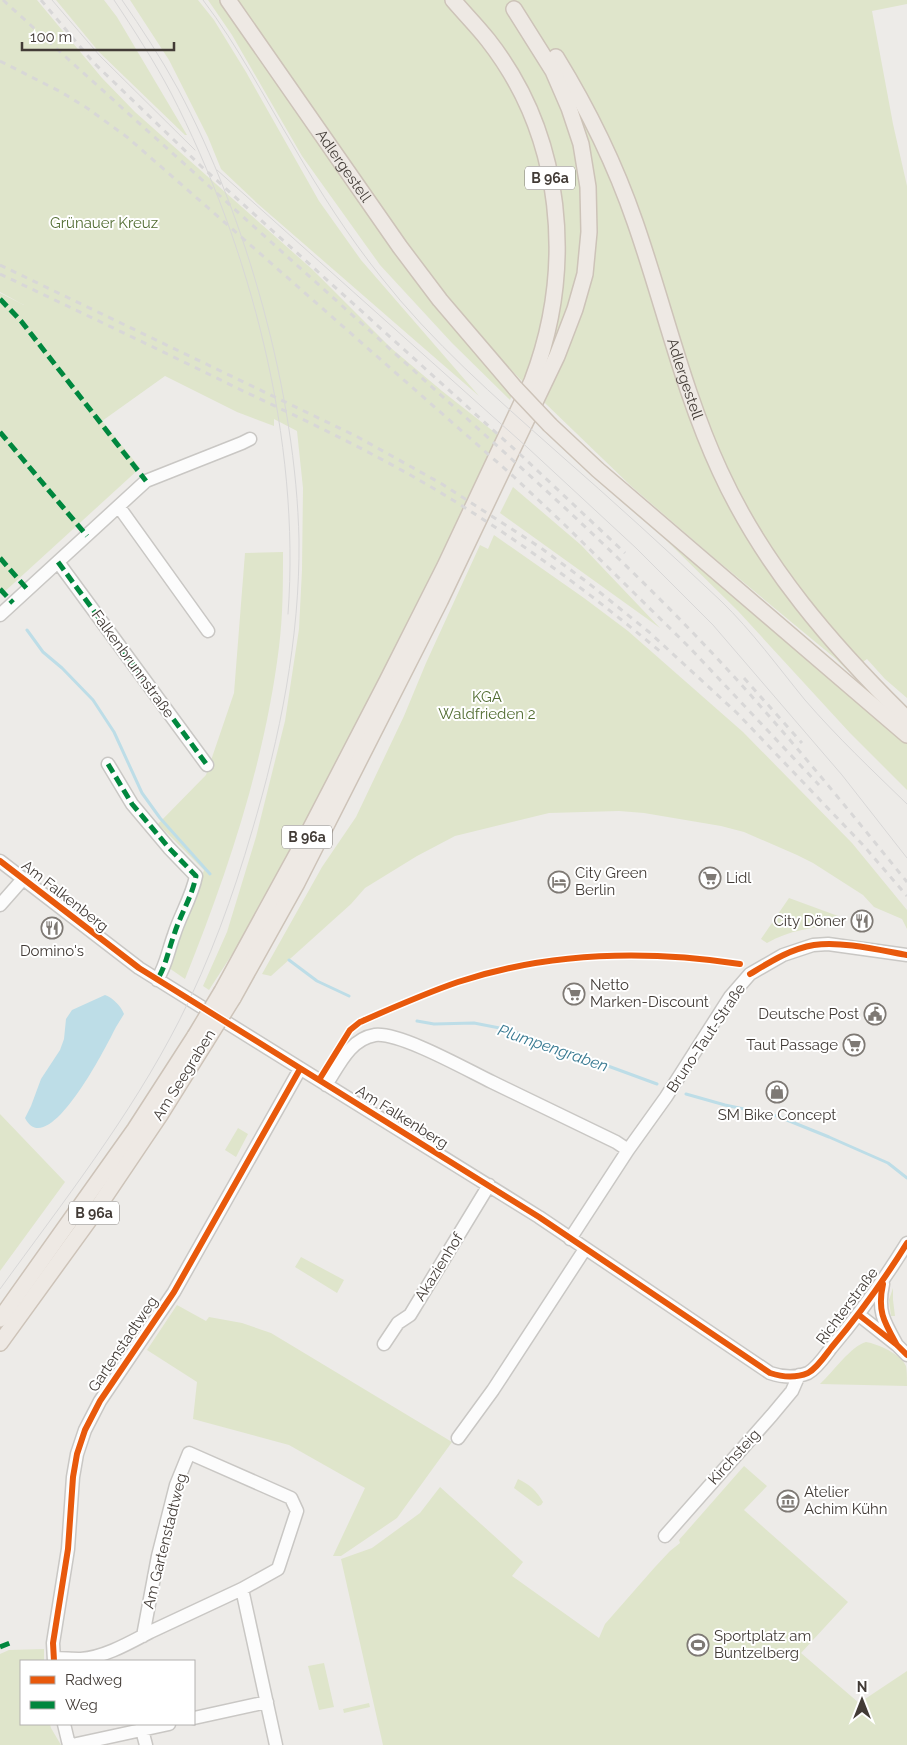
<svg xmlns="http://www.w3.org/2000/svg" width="907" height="1745" viewBox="0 0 907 1745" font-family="Raleway,sans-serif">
<rect width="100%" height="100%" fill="#edebe8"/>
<path fill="#dfe5cb" d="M0,0H37L102,78L135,112L313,270L391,348L442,391L498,435L461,512L465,515L262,908L209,990L203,986L227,932L256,837L285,721L299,629L302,570L303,488L297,431L274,419V426L237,412L165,376L102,421L140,468L2,594L0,593V293L24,305L0,292Z
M56,0H104L117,17L187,135H185L99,52Z
M130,0H198L214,20L246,72L319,201L361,260L479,396L258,204L221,169L208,137L169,60Z
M208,0H221L512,395L510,400L452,343L380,265L302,156L232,35Z
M236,0H907V4L872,11L893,124L907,186V698L885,679L867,659L849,672L836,659L713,557L631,486L519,378L468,325L403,241Z
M513,487L581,545L660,628L500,513Z
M494,535L584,598L628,631L743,732L852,843L907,910V929L902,919L874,907L863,895L813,863L797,855L744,832L721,826L644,813L619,811L549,813L455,836L417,856L365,888L351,904L271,976L262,974L322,867L356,817L404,716L426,663L480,545L488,549Z
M666,540L907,743V790L850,733L738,611Z
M283,552C283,584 283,616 279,647C265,761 228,872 185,979L169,968L204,870L158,824L206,775L234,693L245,553Z
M789,898L838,916L839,925C813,927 790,930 767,943L761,939Z
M0,1114L65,1182L0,1271Z
M238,1128L248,1134L236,1157L225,1150Z
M301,1257L344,1280L337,1293L295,1267Z
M893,1288V1300L895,1316H891L889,1300Z
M177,1305L206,1321L209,1317L242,1323L271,1333L452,1442L397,1518L341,1556H333L365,1488L289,1445L193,1419L197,1382L147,1350Z
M866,1342C878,1344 901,1354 906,1366C907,1371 907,1380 907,1386L820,1384C833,1372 851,1346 866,1342Z
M744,1466L767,1486L744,1510L848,1602L801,1653L859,1703L907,1671V1745H383L341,1559L372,1548L420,1513L440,1487L523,1562L512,1576L599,1638L605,1624L655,1567L670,1551L680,1543L679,1540Z
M518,1479C529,1484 537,1491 543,1502L541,1505L538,1506L514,1488Z
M44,1649V1661H21V1724H50L51,1728L61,1745H0V1654L9,1650Z
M324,1663L334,1707L319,1710L308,1666Z
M369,1703L370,1707L344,1713L343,1709Z"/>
<path fill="#bddde7" d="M105,995C113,998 121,1006 124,1014L116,1027C108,1043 48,1163 25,1118L31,1106L41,1079L60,1050L64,1039L66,1019L72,1010Z"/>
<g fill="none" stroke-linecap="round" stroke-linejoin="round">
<path stroke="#bddde7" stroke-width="3" d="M27,630L43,652L62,668L93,700L114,732L142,793L160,818L210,874
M289,960L317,981L349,996
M417,1021L434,1024L474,1023L510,1030L657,1084
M686,1094L725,1105L777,1116L829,1137L888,1163L907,1178"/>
<g stroke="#c9c7c4" stroke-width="15">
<path id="minor" d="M119,507L208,631
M58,562L207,765
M0,615L146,481L242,443L250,439
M108,764L132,804L169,848L196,876C192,897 180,915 174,935C168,951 166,966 157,980
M0,861L139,968L539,1217L770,1373C782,1377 796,1378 808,1373C817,1368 825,1356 831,1348C859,1315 884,1280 907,1243
M0,905L23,879
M326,1085C339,1065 350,1039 375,1035C400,1032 467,1070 492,1082C533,1102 574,1122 616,1142L628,1150
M570,1239L628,1150L666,1097L730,997L750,974L783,955L813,945L828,944L907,955
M883,1284C877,1311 884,1322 897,1345
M859,1315L897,1345L907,1355
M384,1344L398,1323L410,1315L489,1185
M458,1438L493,1390L585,1249
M665,1536L772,1415L792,1391L799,1375
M242,1589L276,1745
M54,1658C63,1658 72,1659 81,1659C105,1657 129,1643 150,1632L242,1589L278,1569L297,1511L291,1498L189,1453L176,1485L158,1556L143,1636
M54,1661L53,1643L68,1549L73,1477L77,1454L85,1430L100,1401L174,1292L300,1069
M194,1718L267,1702
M64,1724L69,1745
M142,1730L146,1745
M72,1745L169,1724"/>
</g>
<g stroke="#cdc3b8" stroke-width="18">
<g id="major">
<path id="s1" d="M228,0L400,247L440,300L516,389"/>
<path id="s2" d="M556,57C588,109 615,164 635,222C664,305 683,391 720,471C764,567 832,645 907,719"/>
<path d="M550,425L598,470L907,735"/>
<path d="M222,991L304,841L387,681L445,566L532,381C575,268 564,137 488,40C477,26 464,13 453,0"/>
<path d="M233,998L297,883L440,601L557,356L575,309L585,274L589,232L588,187L581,144L569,108L553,71L514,9"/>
<path d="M0,1319L135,1129L195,1036"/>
<path d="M0,1343L92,1216L160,1115L205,1043"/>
</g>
</g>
<use href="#minor" stroke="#fcfcfc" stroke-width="12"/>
<use href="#major" stroke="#eee9e4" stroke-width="15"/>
<path stroke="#d8d7d7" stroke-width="1" d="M52,0L100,56L195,150
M114,0C134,30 154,61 171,93C251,248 301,440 288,614
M203,0C238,46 264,97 294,147C320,192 349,237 381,277C432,342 495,397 557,452C613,501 667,550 721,601C752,631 778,667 805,700C837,737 872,770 907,804
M217,170L528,448L636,548L713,625L842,775L907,858
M0,1289C63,1202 130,1117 179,1021C210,960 233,896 252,831C280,737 300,638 299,540C296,395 247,217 178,89C161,58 142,29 122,0"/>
<path stroke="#d8d7d7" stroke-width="3" stroke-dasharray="6 6" stroke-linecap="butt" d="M3,0C135,120 267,238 400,358C500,449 602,538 696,636C771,714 839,798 907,882
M41,0L93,62L202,167L523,457L625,553
M0,61L61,92L87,108L127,137L214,213L513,476L567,527L689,647L819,785
M0,265L356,436L442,484L541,548L587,582L649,632L737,713L863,845L907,896
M0,274C80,312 160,350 239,389C311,423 383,457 451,499C526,545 595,597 662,653
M744,678L802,743"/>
<g stroke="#cdc3b8" stroke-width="18" stroke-linecap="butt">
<path id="major-bridge" d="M516,389L550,425
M195,1036L222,991
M205,1043L233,998"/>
</g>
<use href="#major-bridge" stroke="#eee9e4" stroke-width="15"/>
<path stroke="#00873e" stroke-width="5" stroke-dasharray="10 5" stroke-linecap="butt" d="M0,299L21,321L146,481
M0,432L87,536
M0,558L28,590
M58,562L207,765
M0,589L13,603
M108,764L132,804L169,848L196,876C192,897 180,915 174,935C168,951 166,966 157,980
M0,1647L10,1643"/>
<g stroke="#fff" stroke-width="9">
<path id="cycleway" d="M0,861L139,968L539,1217L770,1373C782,1377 796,1378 808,1373C817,1368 825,1356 831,1348C859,1315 884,1280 907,1243
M750,974C770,962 790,949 814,945C842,941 879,950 907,955
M319,1080L350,1030L360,1022C392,1008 426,993 458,982C549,952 646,950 740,964
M883,1284C877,1311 884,1322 897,1345
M859,1315L897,1345L907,1355
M54,1661L53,1643L68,1549L73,1477L77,1454L85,1430L100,1401L174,1292L300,1069"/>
</g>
<use href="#cycleway" stroke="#e8590c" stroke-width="6"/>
</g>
<defs>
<g id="supermarket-ring" transform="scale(1.125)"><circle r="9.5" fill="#fff" stroke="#7e7974" stroke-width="1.5"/><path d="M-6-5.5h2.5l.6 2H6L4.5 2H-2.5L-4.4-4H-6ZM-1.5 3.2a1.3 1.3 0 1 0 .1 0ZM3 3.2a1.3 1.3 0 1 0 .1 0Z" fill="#7e7974"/></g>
<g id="hotel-ring" transform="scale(1.125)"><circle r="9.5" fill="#fff" stroke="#7e7974" stroke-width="1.5"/><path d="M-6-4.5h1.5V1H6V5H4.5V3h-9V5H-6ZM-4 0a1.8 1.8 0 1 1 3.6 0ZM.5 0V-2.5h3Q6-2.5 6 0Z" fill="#7e7974"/></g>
<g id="restaurant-ring" transform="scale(1.125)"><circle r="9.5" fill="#fff" stroke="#7e7974" stroke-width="1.5"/><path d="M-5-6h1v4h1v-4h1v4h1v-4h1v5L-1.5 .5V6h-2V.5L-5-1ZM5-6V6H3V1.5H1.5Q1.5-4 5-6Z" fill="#7e7974"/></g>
<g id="civic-ring" transform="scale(1.125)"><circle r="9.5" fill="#fff" stroke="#7e7974" stroke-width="1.5"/><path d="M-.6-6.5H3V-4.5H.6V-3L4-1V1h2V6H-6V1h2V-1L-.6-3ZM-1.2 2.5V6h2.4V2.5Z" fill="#7e7974"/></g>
<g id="shop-ring" transform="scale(1.125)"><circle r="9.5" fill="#fff" stroke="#7e7974" stroke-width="1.5"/><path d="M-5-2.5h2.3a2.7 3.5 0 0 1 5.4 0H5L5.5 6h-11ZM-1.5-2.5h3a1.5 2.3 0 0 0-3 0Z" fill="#7e7974"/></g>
<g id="museum-ring" transform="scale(1.125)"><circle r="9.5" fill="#fff" stroke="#7e7974" stroke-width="1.5"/><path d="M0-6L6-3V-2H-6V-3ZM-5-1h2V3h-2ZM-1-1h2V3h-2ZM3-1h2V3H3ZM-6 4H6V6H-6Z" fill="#7e7974"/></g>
<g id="stadium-ring" transform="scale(1.125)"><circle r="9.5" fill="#fff" stroke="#7e7974" stroke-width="1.5"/><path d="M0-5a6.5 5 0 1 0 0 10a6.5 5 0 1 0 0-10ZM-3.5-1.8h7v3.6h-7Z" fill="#7e7974"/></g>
</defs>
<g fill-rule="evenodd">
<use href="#supermarket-ring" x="710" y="878"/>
<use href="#hotel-ring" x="559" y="882"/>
<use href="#restaurant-ring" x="862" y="921"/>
<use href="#restaurant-ring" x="52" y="928"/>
<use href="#supermarket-ring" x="574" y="994"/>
<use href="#civic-ring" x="875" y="1014"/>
<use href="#supermarket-ring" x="854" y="1045"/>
<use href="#shop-ring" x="777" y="1092"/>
<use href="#museum-ring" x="788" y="1501"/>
<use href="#stadium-ring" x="698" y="1645"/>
</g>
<g text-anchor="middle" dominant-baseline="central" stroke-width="4" stroke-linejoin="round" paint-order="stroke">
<g fill="#fff" stroke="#7b7672" stroke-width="1">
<rect x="525" y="166.5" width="50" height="23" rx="4"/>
<rect x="282" y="825.5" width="50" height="23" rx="4"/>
<rect x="69" y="1201.5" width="50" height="23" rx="4"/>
</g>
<g font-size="14" font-weight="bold" fill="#423b36">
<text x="550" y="178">B 96a</text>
<text x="307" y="837">B 96a</text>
<text x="94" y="1213">B 96a</text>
</g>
<g font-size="15" fill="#423b36" stroke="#fff">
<text stroke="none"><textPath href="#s1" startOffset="202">Adlergestell</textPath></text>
<text stroke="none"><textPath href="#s2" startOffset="348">Adlergestell</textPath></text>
<text transform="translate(133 664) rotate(54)">Falkenbrunnstraße</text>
<text transform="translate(65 896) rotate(38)">Am Falkenberg</text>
<text transform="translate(706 1038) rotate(-56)">Bruno-Taut-Straße</text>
<text transform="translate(184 1075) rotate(-58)">Am Seegraben</text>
<text transform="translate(402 1117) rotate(32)">Am Falkenberg</text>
<text transform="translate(439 1267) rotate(-58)">Akazienhof</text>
<text transform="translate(847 1306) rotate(-53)">Richterstraße</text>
<text transform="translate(123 1344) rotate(-56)">Gartenstadtweg</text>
<text transform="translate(734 1457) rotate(-48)">Kirchsteig</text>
<text transform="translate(165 1541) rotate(-76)">Am Gartenstadtweg</text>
</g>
<g font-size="15" fill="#516c31" stroke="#fff">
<text x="104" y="223">Grünauer Kreuz</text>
<text x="487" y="697">KGA<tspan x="487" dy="17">Waldfrieden 2</tspan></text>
</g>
<g font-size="15" fill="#423b36" stroke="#fff" text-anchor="start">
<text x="575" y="873">City Green<tspan x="575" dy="17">Berlin</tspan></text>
<text x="726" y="878">Lidl</text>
<text x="846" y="921" text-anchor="end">City Döner</text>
<text x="52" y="951" text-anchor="middle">Domino's</text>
<text x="590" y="985">Netto<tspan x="590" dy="17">Marken-Discount</tspan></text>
<text x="859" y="1014" text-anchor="end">Deutsche Post</text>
<text x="838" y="1045" text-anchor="end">Taut Passage</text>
<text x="777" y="1115" text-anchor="middle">SM Bike Concept</text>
<text x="804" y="1492">Atelier<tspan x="804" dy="17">Achim Kühn</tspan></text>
<text x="714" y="1636">Sportplatz am<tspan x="714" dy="17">Buntzelberg</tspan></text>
</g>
<g font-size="16" font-style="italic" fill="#397a92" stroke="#fff">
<text transform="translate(553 1048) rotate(19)">Plumpengraben</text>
</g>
</g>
<rect x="20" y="1660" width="175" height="65" fill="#ffffff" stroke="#b3b1af"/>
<rect x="30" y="1676" width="25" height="8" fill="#e8590c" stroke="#b3b1af"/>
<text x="65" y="1685" font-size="15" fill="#423b36">Radweg</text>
<rect x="30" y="1701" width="25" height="8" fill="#00873e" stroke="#b3b1af"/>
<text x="65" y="1710" font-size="15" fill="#423b36">Weg</text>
<g transform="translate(862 1700)" stroke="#ffffff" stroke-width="4" paint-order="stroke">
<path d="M0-4L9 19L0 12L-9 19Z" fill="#423b36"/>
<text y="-8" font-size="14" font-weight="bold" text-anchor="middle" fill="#423b36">N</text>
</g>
<path d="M22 42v8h152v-8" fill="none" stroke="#423b36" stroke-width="2.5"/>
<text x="30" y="42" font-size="15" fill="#423b36" stroke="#ffffff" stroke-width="4" paint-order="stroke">100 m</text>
</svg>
